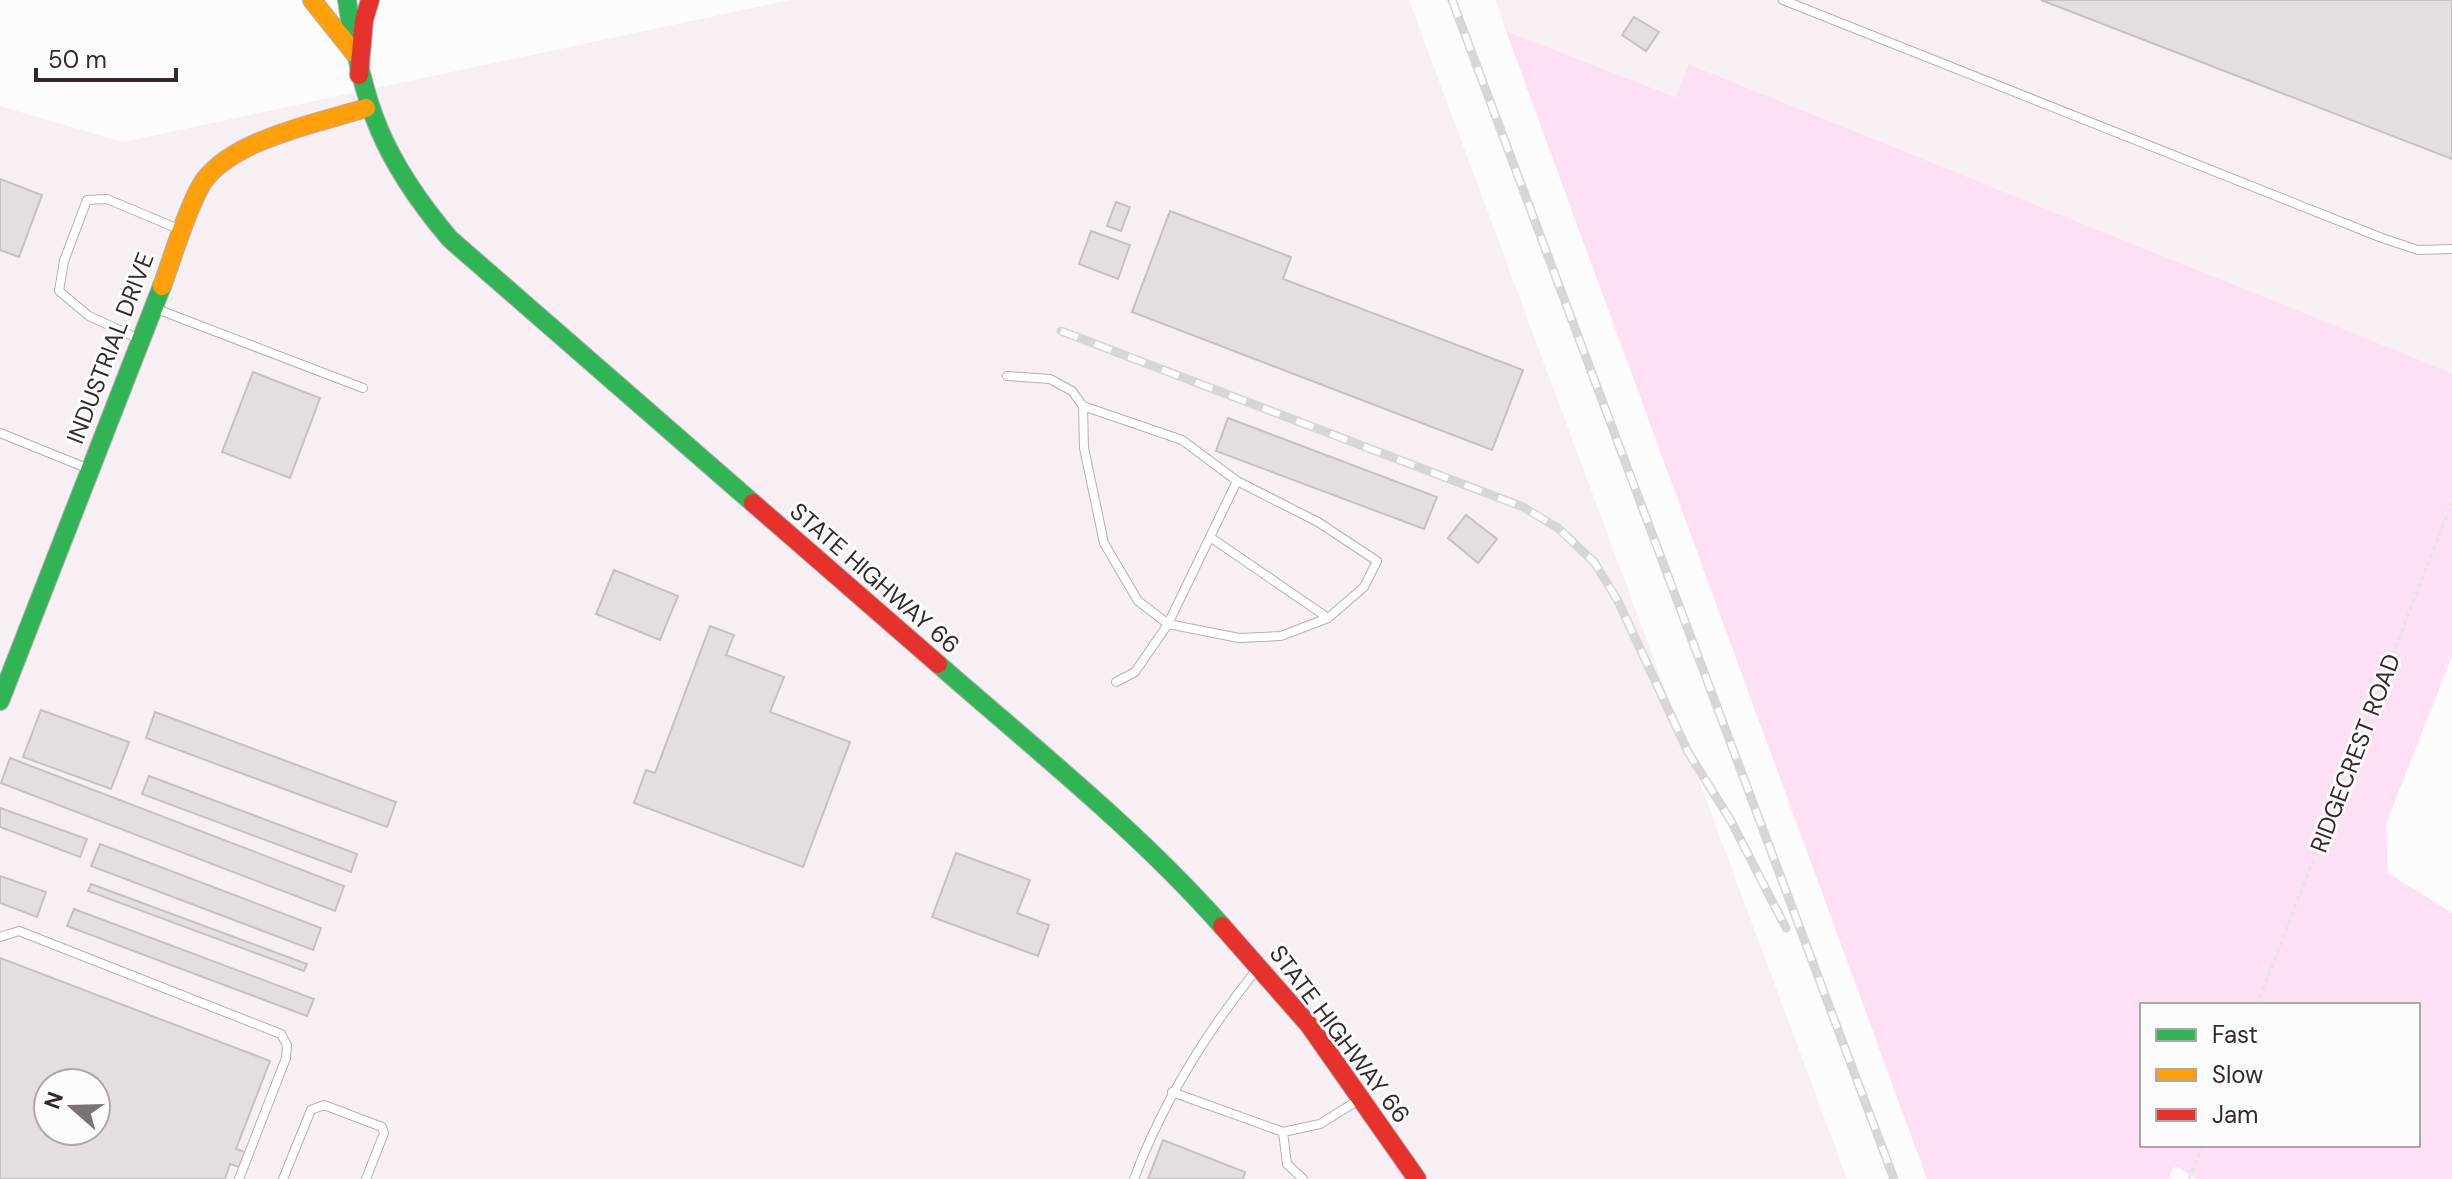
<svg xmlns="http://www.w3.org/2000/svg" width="2452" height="1179" viewBox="0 0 2452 1179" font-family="'DM Sans',sans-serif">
<rect width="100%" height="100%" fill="#fcfcfc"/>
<path fill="#f7eff4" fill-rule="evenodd" d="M790,0H1409L1847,1179H0V106L123,142ZM48,1083H96V1131H48Z
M1495,0H2452V373L1690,64L1677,97L1506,31Z"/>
<path fill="#fde0f3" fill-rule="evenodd" d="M1506,31L1676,97L1689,64L2452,373V656L2386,824L2388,873L2452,913V1179H2197L2174,1165L2169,1179H1927ZM2142,1005H2418V1145H2142Z"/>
<path fill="#e4dee2" stroke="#c5c0c3" stroke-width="2" fill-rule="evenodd" d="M2041,0H2452V159Z
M1634,17L1659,32L1646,51L1622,35Z
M0,179L42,195L19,257L0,250Z
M1116,202L1130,207L1121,231L1107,226Z
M1170,211L1291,257L1283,279L1523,370L1492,450L1132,312Z
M1091,231L1130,245L1118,279L1079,264Z
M253,372L320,398L290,478L222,452Z
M1228,418L1437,497L1424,529L1216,451Z
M1466,515L1497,539L1478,563L1448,538Z
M614,570L678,596L660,640L596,614Z
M710,626L734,635L726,655L784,677L770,712L850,742L803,867L634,803L646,770L655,773Z
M41,710L129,742L111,789L23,757Z
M155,712L396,802L387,827L146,738Z
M10,758L344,886L335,911L1,783Z
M149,776L357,854L351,872L142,794Z
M0,808L87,839L80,857L0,827Z
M100,844L321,928L313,950L91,866Z
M956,853L1030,880L1017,913L1049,925L1038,956L932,917Z
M0,876L46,892L37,917L0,903Z
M91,884L307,964L304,971L88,891Z
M74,909L314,999L307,1016L67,926Z
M0,958L270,1061L236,1149L245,1152L239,1167L230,1164L225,1179H0ZM48,1083H96V1131H48Z
M1163,1140L1245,1172L1243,1179H1148Z"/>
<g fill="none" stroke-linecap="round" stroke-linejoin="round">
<g stroke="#b6b0b3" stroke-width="10">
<path id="lane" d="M1783,0L2382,238L2418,250L2452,249
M154,308L363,388
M139,339L89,316L59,291L64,261L87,200L107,199L181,230
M1007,376L1050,379L1072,391L1083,406L1084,448L1104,543L1138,601L1168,624L1239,638L1281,636L1328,618L1364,587L1377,561L1318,522L1237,481L1168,624L1135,672L1116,682
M1083,406L1182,440L1237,481
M0,433L89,469
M1210,537L1328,618
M0,937L19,931L281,1034L287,1045L286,1058L239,1179
M1172,1092L1283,1132L1320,1124L1357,1101
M1283,1132L1287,1164L1303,1179
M283,1179L311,1110L324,1105L382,1127L384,1133L366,1179
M1134,1179C1163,1101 1205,1034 1257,969"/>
</g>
<g stroke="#b6b0b3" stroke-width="20">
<path id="fast" d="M347,0C362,103 382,159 450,239L753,503
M938,664C1035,749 1137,830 1222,926
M0,701L162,286"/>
</g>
<g stroke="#b6b0b3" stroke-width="20">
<path id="slow" d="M312,0L355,54
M162,286C174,254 184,217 200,187C226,140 319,123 366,108"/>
</g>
<g stroke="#b6b0b3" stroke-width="20">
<path id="jam" d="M359,75L364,20L370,0
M753,503L938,664
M1222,926L1309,1025L1417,1179"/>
</g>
<path stroke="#e6e5e6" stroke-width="3" stroke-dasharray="4 4" stroke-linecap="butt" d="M2257,1005L2452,502
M2189,1179L2203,1145"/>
<use href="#lane" stroke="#fff" stroke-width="8"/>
<use href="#fast" stroke="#30b455" stroke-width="18"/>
<use href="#slow" stroke="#ff9f0a" stroke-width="18"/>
<use href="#jam" stroke="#e5322d" stroke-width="18"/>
<g stroke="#d7d5d6" stroke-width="9">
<path id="rail" d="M1452,0L1894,1179
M1061,331L1523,507L1558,528L1594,562L1618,601L1688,752L1731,821L1786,928"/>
</g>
<use href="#rail" stroke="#fcfcfc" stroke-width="6" stroke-dasharray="18" stroke-linecap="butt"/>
</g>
<g text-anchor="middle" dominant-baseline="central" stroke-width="6" stroke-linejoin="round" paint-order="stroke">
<g font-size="24" fill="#352831" stroke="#fcfcfc">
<text transform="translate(110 348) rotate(-69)">INDUSTRIAL DRIVE</text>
<text transform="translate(875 578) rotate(41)">STATE HIGHWAY 66</text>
<text transform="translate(2355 753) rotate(-69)">RIDGECREST ROAD</text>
<text transform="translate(1340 1034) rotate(53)">STATE HIGHWAY 66</text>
</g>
</g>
<rect x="2140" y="1003" width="280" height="144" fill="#fcfcfc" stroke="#aca7ab" stroke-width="2"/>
<rect x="2156" y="1029" width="40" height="12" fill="#30b455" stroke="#aca7ab" stroke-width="2"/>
<text x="2212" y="1043" font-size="24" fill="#352831">Fast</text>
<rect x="2156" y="1069" width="40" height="12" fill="#ff9f0a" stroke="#aca7ab" stroke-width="2"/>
<text x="2212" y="1083" font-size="24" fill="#352831">Slow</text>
<rect x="2156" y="1109" width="40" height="12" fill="#e5322d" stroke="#aca7ab" stroke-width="2"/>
<text x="2212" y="1123" font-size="24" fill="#352831">Jam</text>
<g transform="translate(72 1107) rotate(290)"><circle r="38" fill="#fcfcfc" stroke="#aca7ab" stroke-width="2"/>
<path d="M0-6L14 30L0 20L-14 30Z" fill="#7b7278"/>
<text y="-12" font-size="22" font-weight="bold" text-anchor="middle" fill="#352831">N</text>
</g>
<path d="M36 68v12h140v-12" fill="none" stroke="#352831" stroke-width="4"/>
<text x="48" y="68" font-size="24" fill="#352831" stroke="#fcfcfc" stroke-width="6" paint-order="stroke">50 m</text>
</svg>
